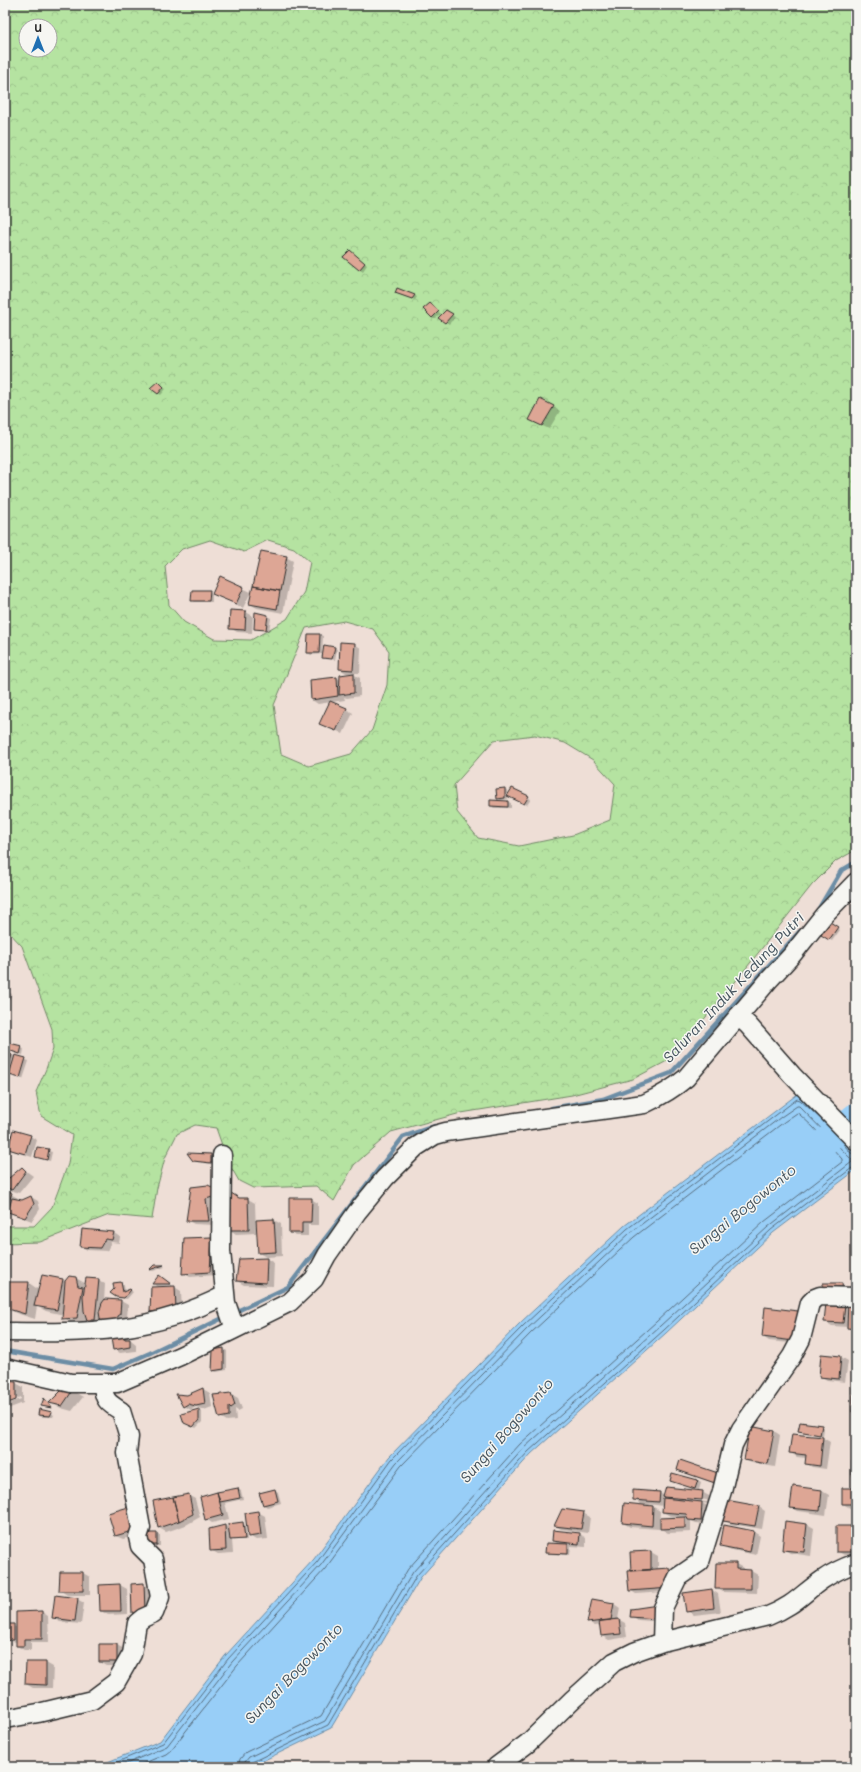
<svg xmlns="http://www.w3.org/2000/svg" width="861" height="1772" viewBox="0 0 861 1772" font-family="Mali,sans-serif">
<defs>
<pattern id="forest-crowns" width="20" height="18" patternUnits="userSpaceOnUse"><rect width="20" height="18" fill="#b5e3a1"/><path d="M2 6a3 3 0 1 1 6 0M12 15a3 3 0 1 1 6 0" fill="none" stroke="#9cc38b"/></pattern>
</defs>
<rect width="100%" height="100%" fill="#eeded6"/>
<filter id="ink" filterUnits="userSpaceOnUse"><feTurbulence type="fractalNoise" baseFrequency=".025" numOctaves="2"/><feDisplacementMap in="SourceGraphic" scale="8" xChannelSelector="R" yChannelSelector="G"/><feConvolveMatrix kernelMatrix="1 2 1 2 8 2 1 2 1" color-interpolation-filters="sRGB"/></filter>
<g filter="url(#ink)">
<path fill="url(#forest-crowns)" stroke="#708766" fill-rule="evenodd" d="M5,5H856V850L836,861L812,885L724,996L669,1060L633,1079L572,1095L461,1113L391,1132L354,1165L334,1201L316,1186L253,1188L239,1181L228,1162L216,1128L195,1125L177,1134L165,1158L157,1188L152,1219L109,1215L40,1242L5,1243V1226H34L52,1207L68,1164L72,1135L41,1116L36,1092L46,1069L53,1049L52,1029L22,946L5,928ZM26,26H50V50H26ZM210,540L244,552L268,540L294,548L310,562L304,592L287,619L251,640L214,639L184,622L169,605L165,566L182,549ZM344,621L373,629L389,651L387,685L372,730L351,754L309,766L281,754L274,705L306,628ZM535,735L565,743L593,760L615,784L610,820L573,835L519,846L478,838L457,812L454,785L494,740Z"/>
<path fill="#98cef7" stroke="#6c8da5" d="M799,1093L824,1117L856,1152V1170L773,1233L666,1333L531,1454L421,1577L331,1728L250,1767H95L160,1741L225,1656L314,1559L389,1457L521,1322L624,1226Z"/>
<path fill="#0003" fill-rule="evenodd" d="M353,253L367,265L363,271L360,269Z
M399,294L414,295L417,297L415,300Z
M433,306L441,314L435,319L432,318Z
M446,311L455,317L449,324L446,322Z
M161,384L166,389L161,395L158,393Z
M553,407L560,411L549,429L530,420Z
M286,557L293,561L283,613L257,608L250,604Z
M221,578L251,592L243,608L214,594Z
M209,591L212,593V602H195L192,600Z
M231,612H246L253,616L252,633L237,632L230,628Z
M267,616L271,618L269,631L255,628Z
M320,635L323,636L322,654L311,655L308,653Z
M354,644L361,648L360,673H346L340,669Z
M334,648L337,649L335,660L323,657Z
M353,674L360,678V696L347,698L344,697L345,700L318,704L312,700L337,678L341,680Z
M346,709L353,713L343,734L326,725Z
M504,789L507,790L508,799L501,800L498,798Z
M512,789L531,799L527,805L509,795Z
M508,802L511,803V808H494L491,806Z
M830,923L840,930L832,941L822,935Z
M5,991L12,994L5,1007Z
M5,1043L24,1049L23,1055L5,1050Z
M5,1053L29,1061L23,1079L5,1074Z
M30,1136L37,1140L32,1157L16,1152L9,1149Z
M38,1148L52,1152L50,1161L36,1157Z
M211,1155L214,1157V1164L197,1162L194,1160Z
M22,1168L33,1176L19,1193L5,1188V1175L10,1178Z
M192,1188L216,1190L215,1225L194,1224L187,1220Z
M5,1191L18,1198L17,1200L23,1201L31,1197L38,1201L40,1209L32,1221L5,1211Z
M239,1199H248L255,1203L256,1233L236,1234L230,1230L232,1207Z
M311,1199L318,1203V1225H308V1236H296L290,1232Z
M274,1220L281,1224L282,1256L266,1257L259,1253L257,1221Z
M114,1233L120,1237L119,1243L111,1242L107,1251L87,1250L81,1246Z
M211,1238L218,1242L216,1275L190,1277L183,1273Z
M267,1259L274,1263L273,1286L244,1285L237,1281L240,1260Z
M155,1266H163L165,1267L153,1271L150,1270Z
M159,1277L181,1291L182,1312L157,1315L151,1311L171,1287V1285L156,1286L154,1284Z
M76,1278L86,1284L99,1280L105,1284L104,1302L106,1300L121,1301L128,1305L127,1318L94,1324L88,1320L87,1324H74L64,1318V1315L46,1311L37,1306L35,1319L16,1313L5,1307L29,1283L39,1290L63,1280L66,1281Z
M121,1283L124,1285L125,1292L130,1290L133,1292L127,1299L116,1297Z
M856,1301V1332L848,1327L832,1326L825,1322L844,1306L849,1308Z
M798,1312L804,1316L801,1344L769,1341L763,1337Z
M121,1332L136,1344V1351L120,1353L114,1349Z
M224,1349L227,1351V1370L216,1372L213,1370L214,1351Z
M841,1357L848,1361L845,1382L827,1380L820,1376Z
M5,1382L16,1383L23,1387V1403L5,1410V1405L21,1399V1397L5,1403Z
M203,1389L210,1393L212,1407L204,1410L196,1407L191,1410L184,1406L188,1396Z
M73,1391L83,1397L72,1411L61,1408L51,1403Z
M231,1394L238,1398L242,1409L238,1411L235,1409L236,1420L227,1421L220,1417Z
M45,1399L47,1400L53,1409L42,1406Z
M40,1411L51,1413L54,1415L53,1417H42L39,1415Z
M199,1411L202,1412V1422L196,1428L188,1424Z
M821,1426L824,1428L823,1436L800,1431Z
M774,1431L780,1435L775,1467L752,1463L745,1460Z
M823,1438L830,1442L826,1469L812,1467L806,1463V1458L797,1457L791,1453Z
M678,1469L718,1474L722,1486L685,1473Z
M671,1481H698L701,1483L699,1490Z
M238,1489L241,1491L243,1499L225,1503L229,1519L212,1523L206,1519L201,1497Z
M856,1489V1508H850L843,1504Z
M275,1490L278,1492L281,1503L267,1507L264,1505Z
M822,1491L829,1495L826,1515L798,1511L791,1507Z
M702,1492L709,1496V1504L702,1503L709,1507L707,1524L696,1523L691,1521V1532L668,1533L661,1529L681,1518V1517L670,1516L663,1512V1506L649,1504L660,1511L659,1529L630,1527L623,1523L644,1506L634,1500L660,1493L664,1496ZM671,1496L707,1500V1502L671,1498ZM683,1517H688L689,1521Z
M188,1495L195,1499L200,1517L186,1525L166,1532L159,1528L154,1502Z
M132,1507L139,1511L146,1534H157L160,1536V1546H148L145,1544V1533L123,1539L116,1536L109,1513Z
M759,1507L765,1511L762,1529L731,1524L724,1520Z
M258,1512L265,1516L268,1539L256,1540L249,1536Z
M583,1513L590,1517L588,1533L561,1529L555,1526Z
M786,1522L807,1524L814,1528L811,1556L790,1553L783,1549Z
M242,1523L245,1525L247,1540H232L233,1553L218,1554L211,1550L225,1526L230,1528Z
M851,1527L856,1530V1555H844L837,1551Z
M754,1532L760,1536L756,1555L728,1549L721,1545Z
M580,1534L586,1538V1547L571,1546L570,1555L549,1554L546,1552L559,1544L553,1541Z
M651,1552L658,1556V1571L669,1569L676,1573L677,1591L636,1594L630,1590L632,1572Z
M717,1564H736L743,1568V1571H751L758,1575L757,1593L723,1592L716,1588Z
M83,1573L90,1577V1595H67L61,1591Z
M143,1584L150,1588L151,1616H140L133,1612Z
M120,1585L127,1589L128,1614L108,1615L101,1611L100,1586Z
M712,1590L718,1594L721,1612L694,1615L687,1611Z
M77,1599L84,1603L81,1624L60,1622L53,1618Z
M614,1604L620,1608L618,1619L625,1623L627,1637L609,1640L602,1636L601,1625L595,1626L588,1622Z
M658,1606L664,1622L638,1620L632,1616Z
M42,1612L48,1616L49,1642H31V1650H24L17,1646V1642L5,1640V1625L17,1627Z
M100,1645H117L124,1649V1666H107L100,1662Z
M46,1663L53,1667L52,1688H33L26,1684Z"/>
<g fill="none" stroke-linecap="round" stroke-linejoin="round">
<path stroke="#576c7d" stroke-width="1" d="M823,1121L851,1153L856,1155
M105,1767L163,1743L228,1659L317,1562L392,1459L524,1325L627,1229L797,1099L800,1100L820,1118
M119,1767L167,1746L232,1662L321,1565L396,1463L527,1329L630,1233L781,1117L797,1106H799L852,1160V1162L768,1227L660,1326L524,1448L413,1572L325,1721L249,1757L245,1762L244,1767
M135,1767L166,1754L171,1750L237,1666L325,1569L401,1466L531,1333L634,1237L784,1122L797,1113L799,1114L813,1127L842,1159V1162L764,1222L656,1322L520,1444L408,1569L321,1716L246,1752L240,1759L238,1767
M249,1767L252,1762L328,1725L417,1575L528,1452L664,1330L771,1230L852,1168L856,1167"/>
<path stroke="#6c8da5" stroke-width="4.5" d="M818,910L841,871L856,862
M552,1108L603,1099L671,1073L800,931
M233,1313L288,1287L403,1137L435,1126
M5,1351L113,1369L150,1353L227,1316"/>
<path stroke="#98cef7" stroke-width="27" d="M821,1145L856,1116"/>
</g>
<path fill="#dda695" stroke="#2b2b2b" d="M350,250L365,263L359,270L343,257Z
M397,288L415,295L412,299L395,293Z
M430,303L439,311L432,318L423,309Z
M446,310L453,314L445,323L438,318Z
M158,381L164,387L158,394L150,388Z
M540,399L554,406L542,426L529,420Z
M261,551L287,556L280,591L253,586Z
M220,576L244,587L236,604L212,594Z
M253,586L280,591L277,609L249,604Z
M192,590H210L209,601H191Z
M230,610L246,611L245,630L229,629Z
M255,612L268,615L266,630L254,629Z
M308,634H320L319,653H307Z
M340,642L355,643L353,670L339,669Z
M324,645L335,647L332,659L322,658Z
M354,673V693L339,695L340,675Z
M337,677L338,696L311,700L310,680Z
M330,701L347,708L336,731L319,724Z
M505,788V798L497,799L496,789Z
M512,788L529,796L524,804L507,796Z
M490,800L508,801V807L490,806Z
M830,922L838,927L829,940L821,935Z
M5,1042L22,1046L20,1054L5,1049Z
M5,1052L12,1055L6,1074L5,1073Z
M15,1055L26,1058L20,1078L9,1075Z
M13,1130L31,1135L25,1154L8,1149Z
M37,1147L49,1149L47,1160L35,1157Z
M187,1153L211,1154V1163L193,1161Z
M22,1167L26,1171L12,1190L5,1187V1175L9,1178Z
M208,1185L216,1189V1196L206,1199L209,1221H186L191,1187Z
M5,1190L12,1193L6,1211H5Z
M228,1191L239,1198H248L249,1230H229L231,1208L223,1201Z
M31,1196L34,1204L25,1218L8,1212L12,1198L22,1200Z
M289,1198H312L311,1222H302V1233H289Z
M274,1219L276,1252L258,1253L256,1220Z
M82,1229L114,1232L112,1240L105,1239L100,1248L80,1247Z
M212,1237L210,1272L182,1274L184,1238Z
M267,1258L266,1283L236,1281L239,1259Z
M154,1265H164L149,1270Z
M42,1275L63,1279L57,1310L34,1306Z
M159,1275L171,1284H152Z
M69,1276L76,1277L78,1286L83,1287L77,1318L62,1319L65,1281Z
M86,1278L99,1279L95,1320H87L84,1311L83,1296Z
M8,1282H29L25,1314L5,1308Z
M121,1282L123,1292L130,1289L131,1290L124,1298L116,1297L110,1293L114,1289L113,1283Z
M823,1283H842L843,1293H823Z
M175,1286L176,1309L150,1312L151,1287Z
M105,1299L121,1300L120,1314L117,1316V1324H101L99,1312L102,1303Z
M848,1300H856V1329L847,1328Z
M826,1303L845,1305L843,1323L824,1322Z
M765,1307L798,1311L794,1341L762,1337Z
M121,1331L125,1339H130V1347L113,1350L110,1332Z
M224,1348V1369L212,1371L213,1350Z
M821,1354L841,1356L839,1379L819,1377Z
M5,1381L16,1382V1400L5,1404Z
M853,1387H856V1413L852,1412Z
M203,1388L205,1404L196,1406L188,1404L183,1407L176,1394L187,1395Z
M62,1390H73L62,1406L49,1403Z
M231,1393L235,1405L231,1408L229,1406V1416L219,1418L213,1395Z
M44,1398L52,1408L41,1406Z
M39,1409L52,1412L50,1416L38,1415Z
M199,1409V1420L193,1427L184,1423L181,1414Z
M800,1422L822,1425L820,1435L798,1431Z
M750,1426L774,1431L768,1464L744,1460Z
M792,1434L823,1437L820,1466L805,1464L806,1455L789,1453Z
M680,1460L718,1473L715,1483L677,1470Z
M852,1461H856V1476L852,1475Z
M672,1473L698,1480L695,1489L670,1481Z
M793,1486L822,1490L820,1511L790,1508Z
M666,1487L703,1491L702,1500L663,1497Z
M238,1488L240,1498L220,1502L217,1492Z
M842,1488H856V1504H842Z
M275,1489L278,1501L263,1505L259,1493Z
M633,1490L660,1492L659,1502L633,1500Z
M217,1492L223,1515L205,1520L200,1497Z
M189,1494L193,1514L179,1521L173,1497Z
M173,1497L179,1521L158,1528L153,1501Z
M663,1498L702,1502L701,1521L688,1520L686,1514L662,1512Z
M726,1500L759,1506L755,1526L723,1521Z
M624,1503L653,1506L652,1526L622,1523Z
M132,1506L139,1529L115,1536L108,1513Z
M562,1509L584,1512L581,1529L554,1526Z
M258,1511L261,1535L248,1537L245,1513Z
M685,1517V1528L660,1529V1518Z
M785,1521L807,1524L804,1552L782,1550Z
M243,1522L245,1539L230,1540L228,1524Z
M225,1525L226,1550L210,1551L209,1529Z
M724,1525L754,1531L750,1552L720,1546Z
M836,1526H851L852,1552H836Z
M553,1530L580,1533L579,1544L552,1541Z
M144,1533H157V1545H144Z
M546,1543L568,1544V1554L545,1553Z
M651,1551V1570L631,1571L630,1552Z
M716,1563H736V1569L751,1570V1589H715Z
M669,1568L671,1588L629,1591L627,1571Z
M60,1572H83V1591H59Z
M144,1583L145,1612L132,1613L131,1584Z
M120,1584L121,1611H100L99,1585Z
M712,1589L714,1608L686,1612L683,1593Z
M55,1595L78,1598L75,1621L52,1618Z
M592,1599L614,1603L611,1620L587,1623Z
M658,1605L657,1619L630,1617L631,1609Z
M42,1611V1639H24V1646H16V1612Z
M619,1619L621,1634L601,1636L599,1621Z
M5,1624H14V1640H5Z
M99,1644H117V1662H99Z
M26,1662H46V1685L25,1684Z"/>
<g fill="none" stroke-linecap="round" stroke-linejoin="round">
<g stroke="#2b2b2b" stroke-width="21">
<path id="minor" d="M738,1016L748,1025L792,1075L856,1141
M222,1155L221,1251L226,1303L235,1329
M5,1332C87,1333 150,1334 225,1295
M5,1368L71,1383H117L180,1356L290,1302L314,1279L327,1255L357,1212L385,1178L416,1147L435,1135L446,1132L644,1104C659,1097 673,1089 686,1078L768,981L792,955L824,915L856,882
M662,1642L663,1608L678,1577L700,1562L722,1491L733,1445L741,1429L792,1356L801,1339L810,1303L815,1298L820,1296L856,1297
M5,1719L38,1713L92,1700L116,1682L132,1654L137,1623L143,1618L154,1613L160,1597L153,1559L140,1546L138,1537L141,1528L127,1453L129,1437L121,1411C108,1403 103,1400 103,1383
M496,1767L528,1743L572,1700L614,1662L634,1652L662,1642L768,1616C794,1606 802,1594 822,1580C832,1573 845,1567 856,1563"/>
</g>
<use href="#minor" stroke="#f6f6f2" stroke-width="18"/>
</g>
</g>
<g text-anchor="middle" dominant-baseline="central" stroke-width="3" stroke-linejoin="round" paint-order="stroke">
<g font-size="15" font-style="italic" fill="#46545e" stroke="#f6f6f2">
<text transform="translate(733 987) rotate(-47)">Saluran Induk Kedung Putri</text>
<text transform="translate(742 1209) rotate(-39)">Sungai Bogowonto</text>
<text transform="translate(506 1430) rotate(-49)">Sungai Bogowonto</text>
<text transform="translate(293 1673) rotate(-46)">Sungai Bogowonto</text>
</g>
</g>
<rect width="861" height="1772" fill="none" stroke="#f6f6f2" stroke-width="20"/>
<rect x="10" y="10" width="841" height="1752" fill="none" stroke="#2b2b2b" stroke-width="1.5" filter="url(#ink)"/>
<g transform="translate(38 38)"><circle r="19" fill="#f6f6f2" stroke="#a5a5a2"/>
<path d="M0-3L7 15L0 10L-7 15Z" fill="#1f6fb2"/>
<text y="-6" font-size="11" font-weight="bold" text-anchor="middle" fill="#2b2b2b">U</text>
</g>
</svg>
